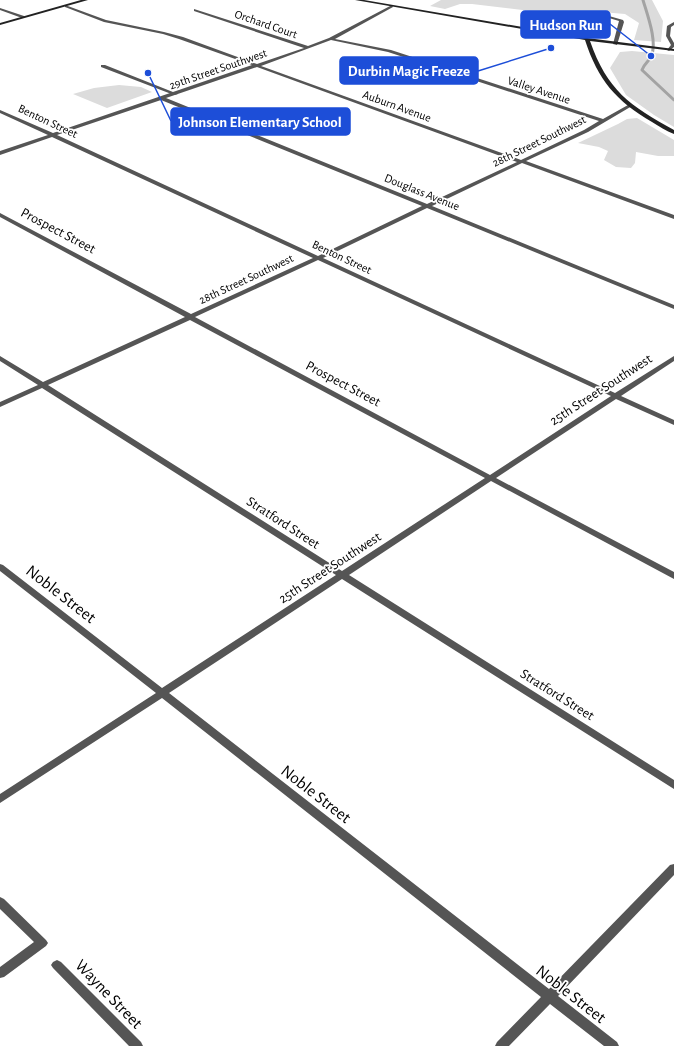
<svg xmlns="http://www.w3.org/2000/svg" width="674" height="1046" viewBox="0 0 674 1046" font-family="'Alegreya Sans',sans-serif">
<rect width="100%" height="100%" fill="#fff"/>
<path fill="#dcdcdc" d="M441,0H652L663,21L661,42L634,40L639,23L625,14L589,11L582,14L580,17L472,4H460L445,9L430,6Z
M632,51L674,55V127L654,115L626,95L610,68L620,52Z
M119,85L141,87L152,92L107,108L73,94L94,88Z
M637,118L674,140V156H658L636,152L635,163L631,168L616,167L604,160L608,151L599,147L578,143L618,124L627,119Z"/>
<g fill="none" stroke-linecap="round" stroke-linejoin="round">
<path stroke="#a3a3a3" stroke-width="3" d="M643,0C647,14 658,42 651,57C648,62 644,64 642,70L674,100"/>
<path fill="#555" fill-rule="evenodd" d="M598,16H609L623,20L624,22L617,45L613,44L619,21L609,18H600L590,31L586,30Z
M674,22V25L671,27L670,36L674,43V47L669,51L667,50L671,45L666,36L667,26Z
M101,65H105L178,94L174,95L101,67Z
M0,897L4,899L46,940L48,943L46,946L4,977L0,978V967L34,942L0,909Z"/>
<path fill="#555" fill-rule="evenodd" d="M65,5L106,20L164,32L183,37L257,64L304,48L194,11V9L308,46L329,38L392,5L393,7L335,39L391,50L603,119L628,105L632,106L588,132L526,161L674,215V219L522,163L432,206L674,305V309L427,208L323,258L615,393L674,356V361L621,396L674,420V425L616,399L496,478L674,572V579L491,481L349,575L674,780V789L342,579L169,693L549,989L670,865L674,864V875L558,996L617,1042L619,1046H604L550,1004L509,1046H495L497,1042L541,997L162,698L0,803V794L156,693L0,571V564L3,565L162,688L336,575L42,388L0,407V402L38,385L0,361V356L43,382L185,317L0,217V213L191,314L313,258L52,137L0,155V151L48,135L0,113V110L53,133L252,65L179,39L163,34L104,22L65,7ZM331,40L388,52L599,121L584,130L521,160L261,66ZM257,67L517,162L427,204L166,98ZM161,100L422,206L318,256L57,135ZM318,260L611,396L490,475L195,317ZM190,320L485,478L342,571L48,385Z
M0,8L24,16L25,17L22,18L0,10Z
M57,960L61,962L141,1042L143,1046H129L53,968L51,965L53,962Z"/>
<path fill="#222" fill-rule="evenodd" d="M81,0H88L0,25V23Z
M355,0H364L587,38L674,49V51L590,41C607,90 630,106 674,130V134C666,131 659,126 652,122C616,101 598,80 585,40Z"/>
</g>
<g text-anchor="middle" dominant-baseline="central" stroke-width="3.5" stroke-linejoin="round" paint-order="stroke">
<g font-size="12" fill="#000" stroke="#fff">
<text transform="translate(266 24) rotate(19)">Orchard Court</text>
<text transform="translate(218 69) rotate(-19)">29th Street Southwest</text>
<text transform="translate(539 90) rotate(18)">Valley Avenue</text>
<text transform="translate(397 106) rotate(20)">Auburn Avenue</text>
<text transform="translate(48 121) rotate(25)">Benton Street</text>
<text transform="translate(539 141) rotate(-26)">28th Street Southwest</text>
<text transform="translate(422 192) rotate(22)">Douglass Avenue</text>
<text transform="translate(342 257) rotate(25)">Benton Street</text>
<text transform="translate(246 279) rotate(-25)">28th Street Southwest</text>
</g>
<g font-size="14" fill="#000" stroke="#fff">
<text transform="translate(58 231) rotate(28)">Prospect Street</text>
<text transform="translate(343 384) rotate(28)">Prospect Street</text>
<text transform="translate(601 390) rotate(-33)">25th Street Southwest</text>
<text transform="translate(283 523) rotate(33)">Stratford Street</text>
<text transform="translate(330 568) rotate(-33)">25th Street Southwest</text>
<text transform="translate(557 695) rotate(32)">Stratford Street</text>
</g>
<g font-size="17" fill="#000" stroke="#fff">
<text transform="translate(61 594) rotate(38)">Noble Street</text>
<text transform="translate(316 794) rotate(38)">Noble Street</text>
<text transform="translate(109 994) rotate(46)">Wayne Street</text>
<text transform="translate(571 994) rotate(38)">Noble Street</text>
</g>
</g>
<path fill="none" stroke="#1d4ed8" stroke-width="1.5" d="M651 56L610 24M551 48L478 71M148 73L171 121"/>
<g fill="#1d4ed8" stroke="#fff" stroke-width="1.5">
<circle cx="651" cy="56" r="4"/>
<circle cx="551" cy="48" r="4"/>
<circle cx="148" cy="73" r="4"/>
</g>
<g fill="#1d4ed8" stroke="#1d4ed8" stroke-width="1.5">
<rect x="521" y="11" width="89" height="27" rx="4"/>
<rect x="340" y="57" width="138" height="27" rx="4"/>
<rect x="171" y="108" width="179" height="27" rx="4"/>
</g>
<g font-size="15" text-anchor="middle" font-weight="bold" fill="#fff">
<text x="566" y="30">Hudson Run</text>
<text x="409" y="76">Durbin Magic Freeze</text>
<text x="260" y="127">Johnson Elementary School</text>
</g>
</svg>
